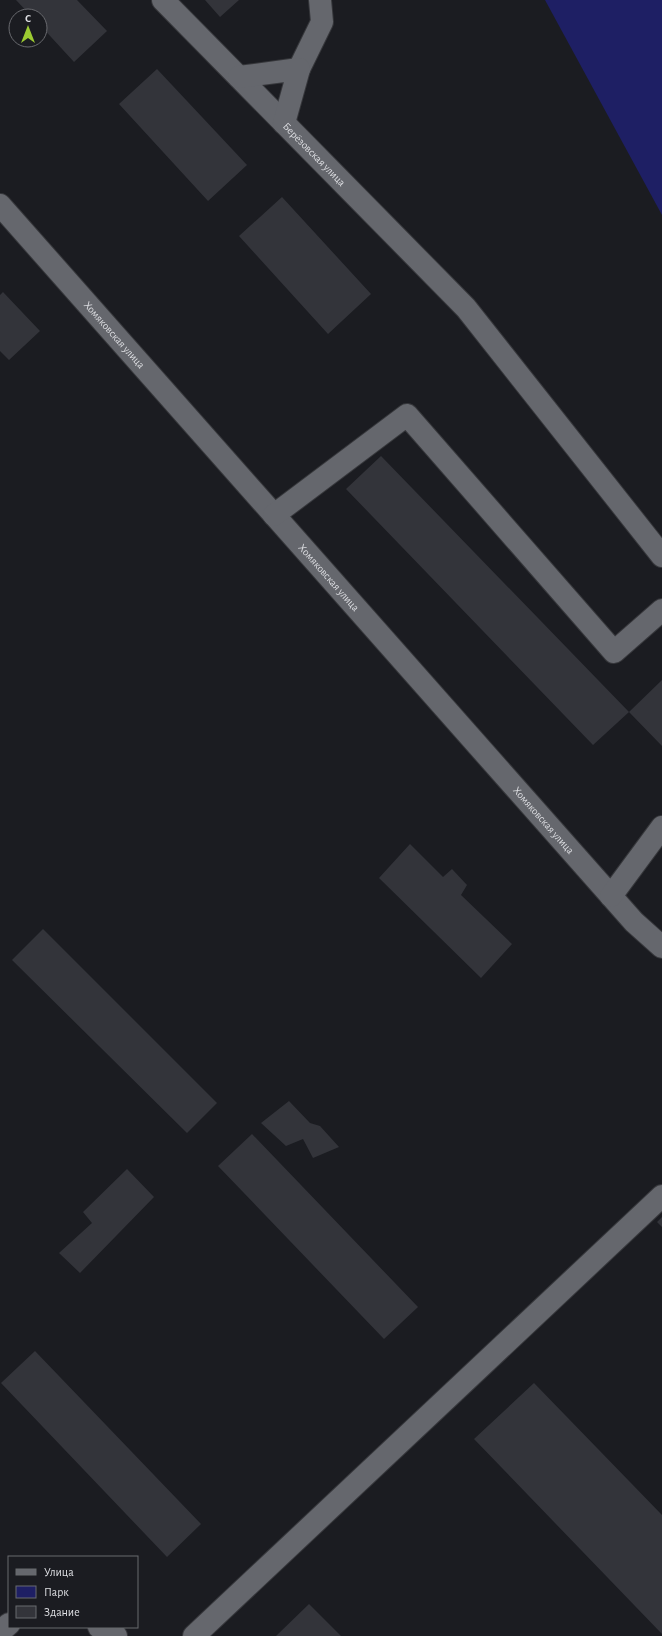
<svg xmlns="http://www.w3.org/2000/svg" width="662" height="1636" viewBox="0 0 662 1636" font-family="'Alegreya Sans',sans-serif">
<rect width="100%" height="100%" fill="#1b1c21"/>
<path fill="#1e1f64" d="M545,0H662V215Z"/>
<path fill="#33343a" d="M16,0H77L107,31L74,62L40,25V16H31Z
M205,0H239L220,17Z
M157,69L247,165L208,201L119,104Z
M282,197L371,294L328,334L239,236Z
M3,292L40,331L9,360L0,351V295Z
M381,456L629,712L593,745L346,489Z
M662,680V746L629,712Z
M410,844L443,877L452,869L467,885L461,895L512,944L481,978L379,878Z
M43,929L217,1103L187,1133L12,960Z
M289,1101L310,1123L320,1126L339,1147L313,1158L303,1139L286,1146L261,1123Z
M252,1134L418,1307L384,1339L218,1166Z
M127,1169L154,1197L80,1273L59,1253L92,1223L83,1212Z
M662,1217V1227L657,1222Z
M35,1351L201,1524L167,1557L1,1383Z
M534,1383L662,1515V1634L474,1439Z
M309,1604L341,1636H276Z"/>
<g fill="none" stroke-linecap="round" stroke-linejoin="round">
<g stroke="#36373b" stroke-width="24">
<g id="minor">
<path id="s1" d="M163,0L466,308L662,556"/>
<path d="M299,69L322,22L320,0"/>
<path d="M239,77L299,69L284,123"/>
<path id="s2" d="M0,205L634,922L662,947"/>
<path d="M274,515L407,415L614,652L662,610"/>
<path d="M611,896L662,827"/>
<path d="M99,1627L116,1636"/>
<path d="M0,1632L9,1624"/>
<path d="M194,1636L662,1196"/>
</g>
</g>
<use href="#minor" stroke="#65676d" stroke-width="22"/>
</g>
<g text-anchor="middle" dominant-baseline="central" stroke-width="3.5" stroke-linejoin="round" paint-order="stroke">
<g font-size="11" fill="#dedfe3" stroke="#1b1c21">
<text stroke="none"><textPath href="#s1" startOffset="216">Берёзовская улица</textPath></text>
<text stroke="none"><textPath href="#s2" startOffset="173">Хомяковская улица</textPath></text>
<text stroke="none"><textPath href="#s2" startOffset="497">Хомяковская улица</textPath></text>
<text stroke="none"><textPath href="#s2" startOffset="821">Хомяковская улица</textPath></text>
</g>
</g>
<rect x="8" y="1556" width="130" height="72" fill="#1b1c21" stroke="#696a6f"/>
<rect x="16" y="1569" width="20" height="6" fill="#65676d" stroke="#696a6f"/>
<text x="44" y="1576" font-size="12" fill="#dedfe3">Улица</text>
<rect x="16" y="1586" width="20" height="12" fill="#1e1f64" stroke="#696a6f"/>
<text x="44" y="1596" font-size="12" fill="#dedfe3">Парк</text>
<rect x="16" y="1606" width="20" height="12" fill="#33343a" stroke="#696a6f"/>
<text x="44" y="1616" font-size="12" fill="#dedfe3">Здание</text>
<g transform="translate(28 28)"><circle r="19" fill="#1b1c21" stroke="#696a6f"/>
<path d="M0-3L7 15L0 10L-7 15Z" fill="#9ccb32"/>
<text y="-6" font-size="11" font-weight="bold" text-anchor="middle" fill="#dedfe3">С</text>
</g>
</svg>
